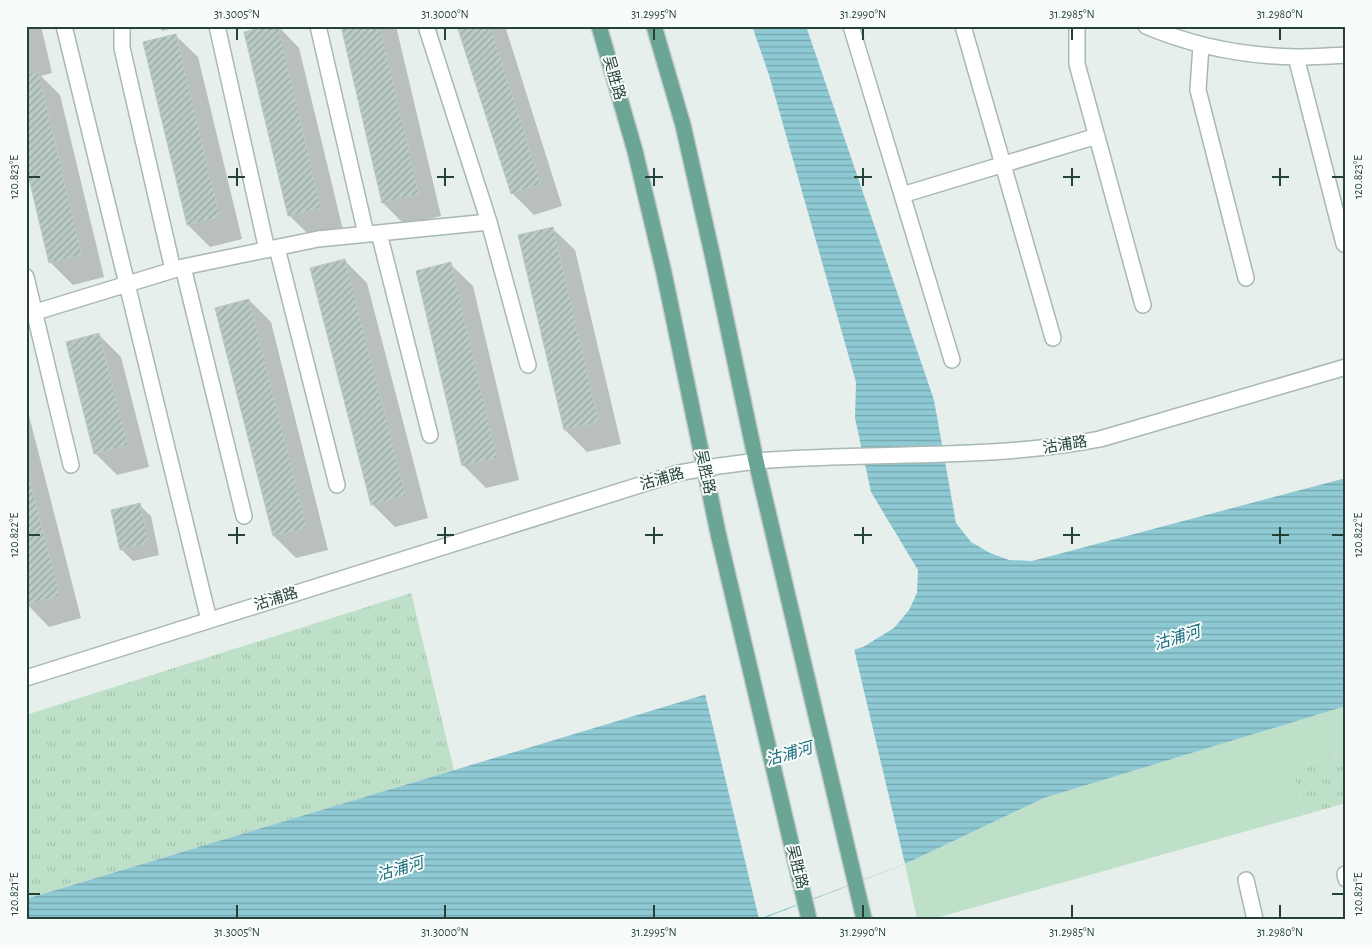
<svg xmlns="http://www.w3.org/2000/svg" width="1372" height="945" viewBox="0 0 1372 945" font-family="'Alegreya Sans','Noto Sans SC',sans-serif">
<defs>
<pattern id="park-tufts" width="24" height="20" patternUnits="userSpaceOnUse" patternTransform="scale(1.25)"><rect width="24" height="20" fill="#bfe0c8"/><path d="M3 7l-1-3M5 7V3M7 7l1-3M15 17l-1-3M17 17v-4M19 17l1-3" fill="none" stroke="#a4c1ad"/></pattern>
<pattern id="water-rules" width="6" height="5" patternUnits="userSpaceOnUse" patternTransform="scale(1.25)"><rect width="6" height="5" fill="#8ec9d4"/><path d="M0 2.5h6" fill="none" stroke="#74a5ad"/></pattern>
<pattern id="building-hatch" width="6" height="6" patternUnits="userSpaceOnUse" patternTransform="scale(1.25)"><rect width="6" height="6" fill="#bbcac4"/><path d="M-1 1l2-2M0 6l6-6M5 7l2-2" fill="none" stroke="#98a6a0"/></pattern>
</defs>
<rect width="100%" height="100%" fill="#e6efeb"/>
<path fill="#bfe0c8" d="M1346,706V753L1293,768L1304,815L932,919H917L905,864L1044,798Z"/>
<path fill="url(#park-tufts)" d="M411,593L454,770L26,899V715Z
M1346,753V803L1304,815L1293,768Z"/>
<path fill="url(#water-rules)" d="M752,26H806L934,400L956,523L971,542L990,553L1009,560L1032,561L1346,478V706L1044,798L905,864L762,919H26V899L863,647L894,628L909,610L917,593L918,570L871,492L855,418L856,382L769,75Z"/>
<path fill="#e6efeb" d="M854,649L905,864L759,919L705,694Z"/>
<path fill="#0003" d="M26,26H41L52,73L41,76L60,95L104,277L73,285L50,262L26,161Z
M158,26H182L162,31Z
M278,26L299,48L343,230L311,237L289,215Z
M342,26H396L441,216L405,225L383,203Z
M459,26H505L562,206L534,215L512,193Z
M175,35L198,57L242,239L210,247L188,225L144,42Z
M552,228L575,250L621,444L587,452L565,430L519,236Z
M345,261L367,283L428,518L395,527L372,504Z
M450,264L473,286L519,480L486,488L463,465Z
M249,300L271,322L328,550L296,558L274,536Z
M99,335L121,357L149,467L117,475L95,453Z
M26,404L81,618L49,627L26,603Z
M139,505L151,516L159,555L133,561L121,549Z"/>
<path fill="url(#building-hatch)" stroke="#b8c9c2" d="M268,26H278L321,208L288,216L244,32Z
M341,26H380L419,194L382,203Z
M457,26H490L541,184L511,194Z
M176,34L220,217L187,225L143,42Z
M38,71L82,255L49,263L26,166V74Z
M553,227L599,422L564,430L518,235Z
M345,259L406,496L371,505L310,268Z
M451,262L497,458L462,466L416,271Z
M249,299L307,528L273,536L215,308Z
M99,333L128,445L94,454L66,342Z
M26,465L60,596L26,605Z
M140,503L149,543L120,550L111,510Z"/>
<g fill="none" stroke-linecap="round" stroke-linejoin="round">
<g stroke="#a8b8b2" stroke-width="18">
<path id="minor" d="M64,26L209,620
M122,26V48L173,270
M217,26L267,250
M318,26L366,234
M426,26L489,222L528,365
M851,26L952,360
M963,26L1053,338
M1077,26V64L1143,305
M1146,26C1193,46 1246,56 1296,57C1312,57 1329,56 1346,55
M1201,45L1198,90L1246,278
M1296,57L1344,244
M902,195L1097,136
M379,233L430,435
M277,248L337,485
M183,267L244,516
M26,277L71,465
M26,315L183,267L318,239L489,222
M26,678L678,473C704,468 730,464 757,461C871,451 987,461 1100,439L1346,367
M1345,874L1346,879
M1246,880L1255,919"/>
</g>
<g stroke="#c2cac8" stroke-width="18">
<path id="major" d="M599,26L635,151L664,273L718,533L809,919
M654,26L683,125L713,258L756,461L864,919"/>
</g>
<use href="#minor" stroke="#fff" stroke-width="15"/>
<use href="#major" stroke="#6aa596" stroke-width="15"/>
</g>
<path fill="none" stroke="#24423a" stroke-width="2" d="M237,28V40M445,28V40M654,28V40M863,28V40M1072,28V40M1280,28V40M237,168V186M445,168V186M654,168V186M863,168V186M1072,168V186M1280,168V186M28,177H40M228,177H245M437,177H454M645,177H663M854,177H872M1063,177H1080M1272,177H1289M1332,177H1344M237,527V544M445,527V544M654,527V544M863,527V544M1072,527V544M1280,527V544M28,535H40M228,535H245M437,535H454M645,535H663M854,535H872M1063,535H1080M1272,535H1289M1332,535H1344M28,894H40M1332,894H1344M237,905V918M445,905V918M654,905V918M863,905V918M1072,905V918M1280,905V918"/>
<g text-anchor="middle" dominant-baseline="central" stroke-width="4" stroke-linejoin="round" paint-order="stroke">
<g font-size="15" fill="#24423a" stroke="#f7fbf9">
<text transform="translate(614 78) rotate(74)">吴胜路</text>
<text transform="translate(1065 445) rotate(-9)">沽浦路</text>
<text transform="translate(705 472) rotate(78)">吴胜路</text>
<text transform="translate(662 479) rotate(-16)">沽浦路</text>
<text transform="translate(276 599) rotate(-17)">沽浦路</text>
<text transform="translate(797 867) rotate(76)">吴胜路</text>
</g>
<g font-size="16" font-style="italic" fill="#1c6f80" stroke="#f7fbf9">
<text transform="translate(1177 638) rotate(-17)">沽浦河</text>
<text transform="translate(789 754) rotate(-16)">沽浦河</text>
<text transform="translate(400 869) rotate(-16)">沽浦河</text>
</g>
</g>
<rect width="1372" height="945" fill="none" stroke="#f7fbf9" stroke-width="55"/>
<rect x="28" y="28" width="1316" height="890" fill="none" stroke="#24423a" stroke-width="2"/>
<g font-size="12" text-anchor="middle" fill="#24423a">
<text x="237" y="18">31.3005°N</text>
<text x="445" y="18">31.3000°N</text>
<text x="654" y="18">31.2995°N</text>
<text x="863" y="18">31.2990°N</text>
<text x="1072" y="18">31.2985°N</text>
<text x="1280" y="18">31.2980°N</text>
<text transform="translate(1358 177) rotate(-90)" y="4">120.823°E</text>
<text transform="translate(14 177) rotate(-90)" y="4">120.823°E</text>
<text transform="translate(1358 535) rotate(-90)" y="4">120.822°E</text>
<text transform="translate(14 535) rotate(-90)" y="4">120.822°E</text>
<text transform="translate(1358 894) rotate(-90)" y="4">120.821°E</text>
<text transform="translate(14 894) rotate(-90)" y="4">120.821°E</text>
<text x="237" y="936">31.3005°N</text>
<text x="445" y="936">31.3000°N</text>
<text x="654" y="936">31.2995°N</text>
<text x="863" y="936">31.2990°N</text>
<text x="1072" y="936">31.2985°N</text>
<text x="1280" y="936">31.2980°N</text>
</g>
</svg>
